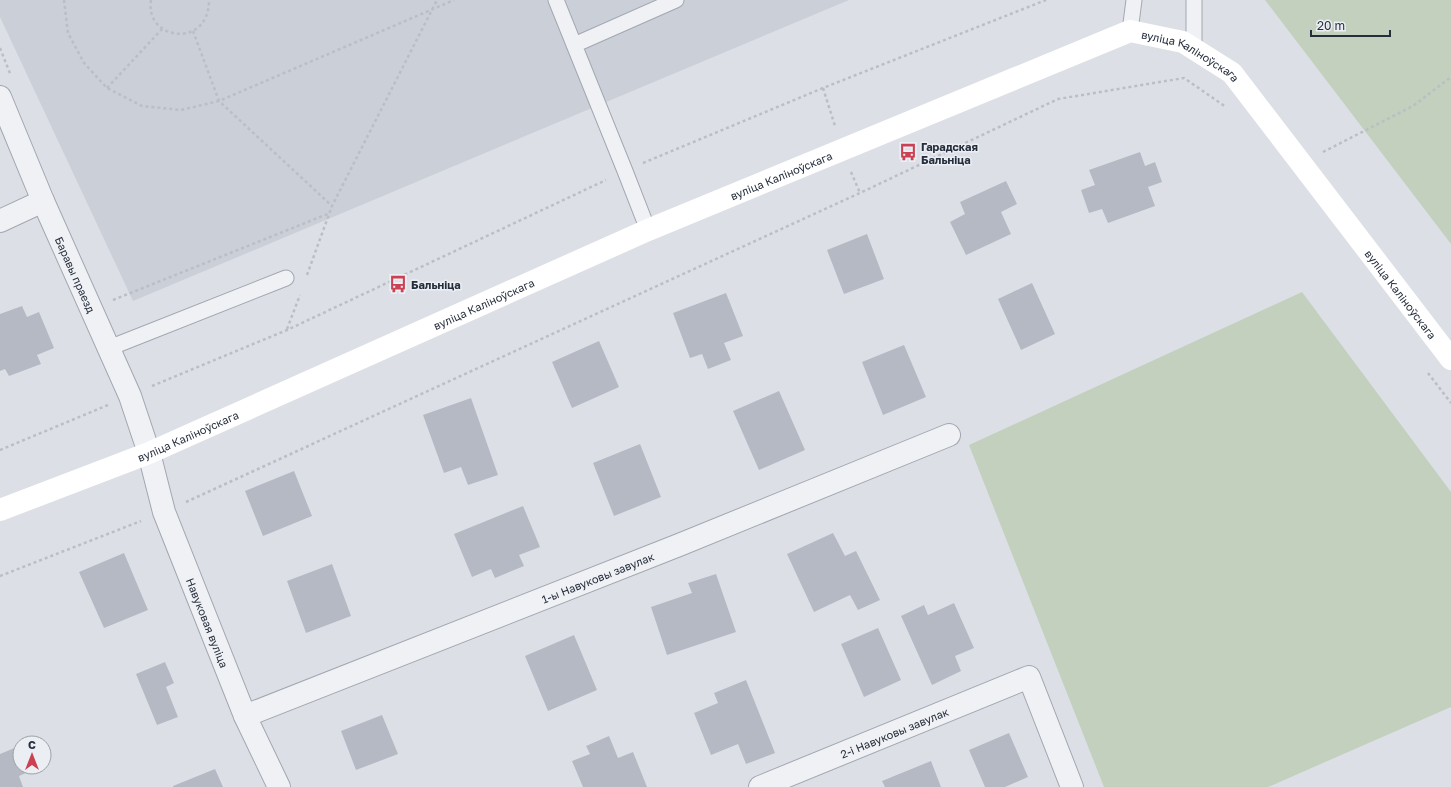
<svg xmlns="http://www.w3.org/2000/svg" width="1451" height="787" viewBox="0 0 1451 787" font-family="'Golos Text',sans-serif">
<rect width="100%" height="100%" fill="#dce0e6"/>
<path fill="#cacfd8" d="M0,0H849L133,301L0,17Z"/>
<path fill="#c2d0bd" d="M1265,0H1451V244Z
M1302,292L1451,492V707L1268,787H1104L969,445Z"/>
<path fill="#b4b9c3" d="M1140,152L1145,166L1155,162L1162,182L1148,187L1155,206L1108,223L1102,209L1089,213L1081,190L1095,185L1089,170Z
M1006,181L1017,204L1001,212L1011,234L966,255L950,222L965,214L960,202Z
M867,234L884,279L844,294L827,250Z
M1032,283L1055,334L1021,350L998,299Z
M726,293L743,336L724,343L731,360L708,369L702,354L690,358L673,313Z
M22,306L27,317L39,312L54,348L37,355L41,364L9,376L5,369L0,371V314Z
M599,341L619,387L572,408L552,362Z
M904,345L926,397L883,415L862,362Z
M779,391L805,450L759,470L733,411Z
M471,398L498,475L468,485L461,467L444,473L423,415Z
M640,444L661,497L614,516L593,463Z
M294,471L312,516L263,536L245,491Z
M523,506L540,547L519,555L524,566L495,578L491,569L472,577L454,534Z
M833,533L845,556L856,551L880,600L858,610L850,595L814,612L787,554Z
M124,553L148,610L104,628L79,572Z
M332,564L351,616L306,633L287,581Z
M716,574L736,632L667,655L651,607L692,593L688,583Z
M954,603L974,648L955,656L961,671L932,685L901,616L924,605L928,615Z
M878,628L901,680L864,697L841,644Z
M574,635L597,690L548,711L525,656Z
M165,662L174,683L166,687L178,717L157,725L136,674Z
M746,680L775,753L746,764L738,744L711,755L694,713L718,703L714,693Z
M382,715L398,754L356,770L341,731Z
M1009,733L1028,777L1005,787H985L969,750Z
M609,736L618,758L633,752L647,787H583L572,761L590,754L586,746Z
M17,747L20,753V767H26L28,772L19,776L23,787H0V754Z
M931,761L941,787H885L882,781Z
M215,769L223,787H173V786Z"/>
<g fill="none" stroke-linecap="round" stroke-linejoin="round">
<g stroke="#a2a7b0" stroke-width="17">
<path id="lane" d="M556,0L625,171L648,230
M1130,31L1134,0
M574,45L676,0
M1194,48V0
M109,348L286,278"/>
</g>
<g stroke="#a2a7b0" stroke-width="24">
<g id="street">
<path id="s1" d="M0,97L43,201L130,396L149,453L164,512L245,716L279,787"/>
<path d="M0,221L43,201"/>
<path id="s2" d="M245,716L679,545L949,435"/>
<path id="s3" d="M760,787L1029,677L1072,787"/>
</g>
</g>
<path stroke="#bbbec5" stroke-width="2.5" stroke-dasharray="3 3" stroke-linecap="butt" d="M64,0L68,33L84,63L107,88L142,106L181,110L219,101L454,0
M151,0C144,40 209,50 209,0
M193,31L219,101L332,206
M0,48L11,76
M107,88L163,28
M823,88L835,126
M1323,152L1413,106L1451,77
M643,163L823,88L1046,0
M851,172L860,193
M307,275L332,206L437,0
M113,300L330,213
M287,329L300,295
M1428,373L1451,403
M152,386L287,330L606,180
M0,450L108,405
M186,502L860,193L1058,99L1184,78L1226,107
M0,576L141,521"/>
<use href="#lane" stroke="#eff1f5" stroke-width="15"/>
<use href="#street" stroke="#eff1f5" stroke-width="22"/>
<path stroke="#fff" stroke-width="22" id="s4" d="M0,510L149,453L648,230L1130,31L1183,42L1232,73L1451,359"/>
</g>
<defs>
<g id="bus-bare" transform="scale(1.38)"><path d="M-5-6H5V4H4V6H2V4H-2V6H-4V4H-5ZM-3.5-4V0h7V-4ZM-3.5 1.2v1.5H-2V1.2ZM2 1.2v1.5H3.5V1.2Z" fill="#cb4153" stroke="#ebeff4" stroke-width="2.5" paint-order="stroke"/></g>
</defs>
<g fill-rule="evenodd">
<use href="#bus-bare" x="908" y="152"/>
<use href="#bus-bare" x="398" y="284"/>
</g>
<g text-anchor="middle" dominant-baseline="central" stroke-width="3" stroke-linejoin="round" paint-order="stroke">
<g font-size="11" fill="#262e3c" stroke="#ebeff4">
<text stroke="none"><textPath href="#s4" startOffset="1294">вуліца Каліноўскага</textPath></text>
<text stroke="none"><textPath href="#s4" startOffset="850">вуліца Каліноўскага</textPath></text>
<text stroke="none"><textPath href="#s1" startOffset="193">Баравы праезд</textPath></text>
<text stroke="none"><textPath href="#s4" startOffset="1618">вуліца Каліноўскага</textPath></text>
<text stroke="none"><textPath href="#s4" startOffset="526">вуліца Каліноўскага</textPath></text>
<text stroke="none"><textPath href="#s4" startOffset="202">вуліца Каліноўскага</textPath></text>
<text stroke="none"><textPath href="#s2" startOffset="379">1-ы Навуковы завулак</textPath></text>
<text stroke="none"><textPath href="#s1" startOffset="566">Навуковая вуліца</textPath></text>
<text stroke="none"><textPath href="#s3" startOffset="145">2-і Навуковы завулак</textPath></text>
</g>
<g font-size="11" font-weight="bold" fill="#262e3c" stroke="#ebeff4" text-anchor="start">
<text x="921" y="146">Гарадская<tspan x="921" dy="13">Бальніца</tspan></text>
<text x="411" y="284">Бальніца</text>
</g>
</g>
<g transform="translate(32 755)"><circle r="19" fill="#ebeff4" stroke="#9ca2aa"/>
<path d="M0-3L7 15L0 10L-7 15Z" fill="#cb4153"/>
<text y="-6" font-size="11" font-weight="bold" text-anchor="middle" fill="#262e3c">С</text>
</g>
<path d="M1311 30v6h79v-6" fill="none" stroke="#262e3c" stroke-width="2"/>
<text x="1317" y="30" font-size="12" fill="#262e3c" stroke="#ebeff4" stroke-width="3" paint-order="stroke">20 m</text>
</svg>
